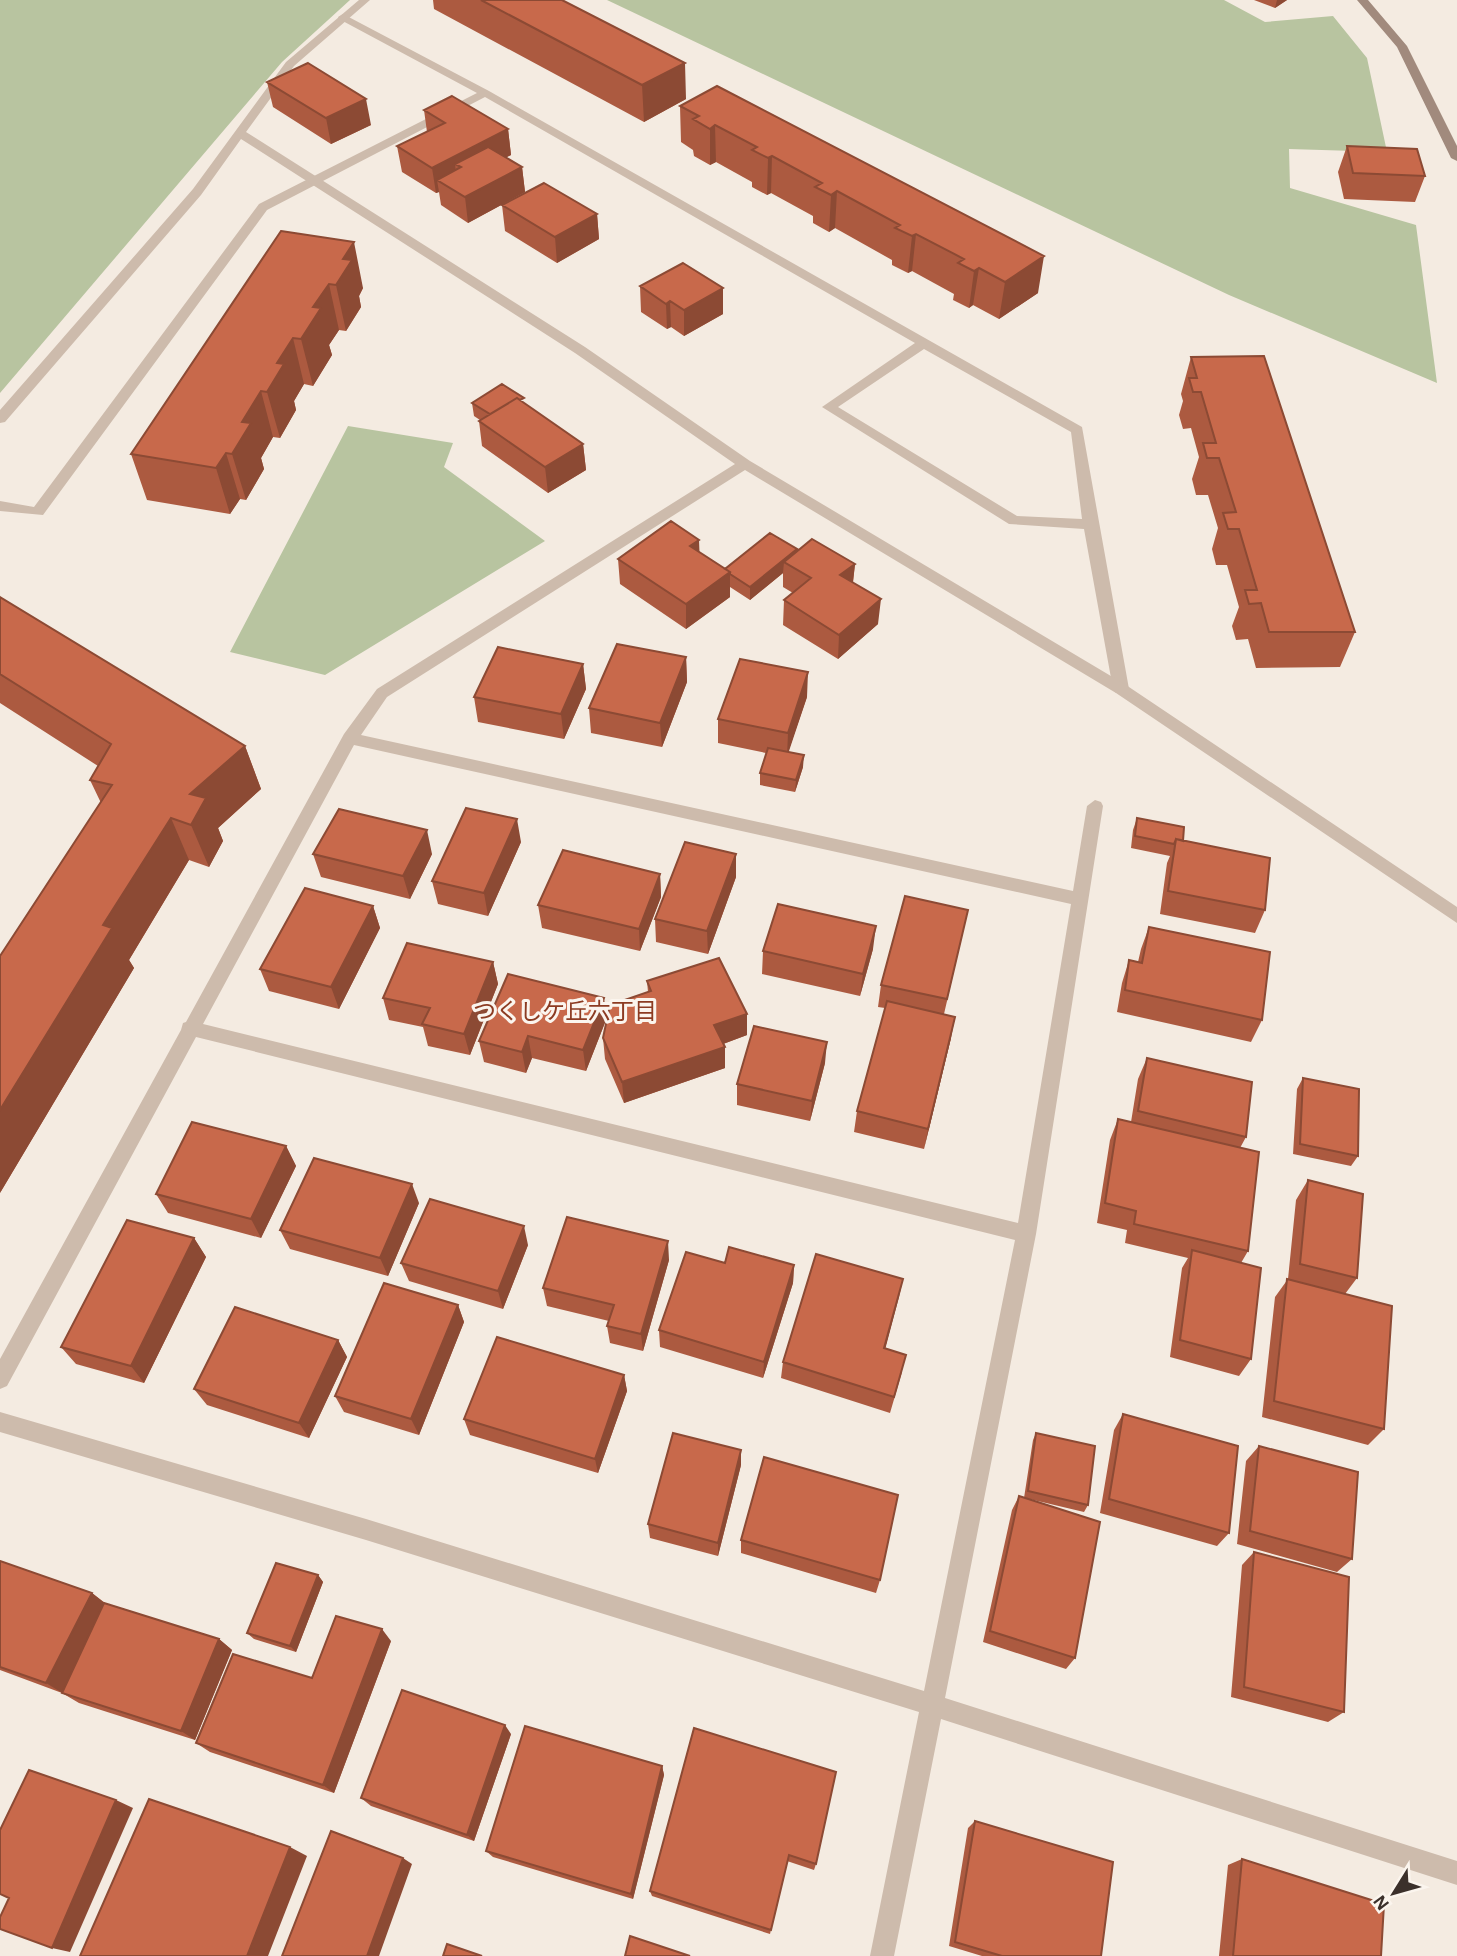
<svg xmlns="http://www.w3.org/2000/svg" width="1457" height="1956" viewBox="0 0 1457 1956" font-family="'Alegreya Sans','Noto Sans JP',sans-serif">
<rect width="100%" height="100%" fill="#f4ebe1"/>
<path fill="#b8c4a0" d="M0,0H350L282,62L0,393Z
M607,0H1224L1265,22L1333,16L1367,58L1387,152L1289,149L1290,188L1416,225L1437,383L1229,295Z
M348,426L453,443L444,467L545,541L325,675L230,652Z"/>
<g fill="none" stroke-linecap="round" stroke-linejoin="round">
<path fill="#cdbbac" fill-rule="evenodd" d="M343,14L489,91L1082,427L1129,689L1126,693H1116L1113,689L1084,529L1009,524L822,407L915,343L485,97L267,210L43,515L0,511V501L34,507L259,204L477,93L339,19L338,17ZM924,349L1071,432L1082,519L1017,516L838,407Z"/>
<path fill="#cdbbac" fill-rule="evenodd" d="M359,0H370L294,66L246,132L585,347L750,461L1126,685L1457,907V923L1116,693L745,470L387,697L361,735L1073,891L1087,806L1095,800L1101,802L1103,806L1036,1234L945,1698L1457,1861V1885L941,1719L894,1956H870L919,1712L366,1540L0,1432V1412L366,1519L924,1691L1015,1240L196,1037L7,1386L0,1389V1359L181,1030L183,1023L186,1022L344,734L377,689L735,464L575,353L241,139L201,195L5,422L0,423V410L193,189L286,62ZM354,745L1071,904L1018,1223L203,1024Z"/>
<path fill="#a18a7d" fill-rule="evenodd" d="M1357,0H1368L1407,46L1457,146V161L1451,158L1397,47Z"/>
</g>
<path fill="#ac5a40" d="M433,0H562L686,99L644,122L434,9Z
M1254,0H1287L1275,8Z
M267,82L371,125L331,144L273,107Z
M680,106L1038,293L999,319L973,305L969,308L953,300L954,294L912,271L908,273L892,265V260L835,228L829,232L813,223V216L771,193L767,195L752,187V182L716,162L710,165L694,156L693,150L681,142Z
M424,110L508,129L511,155L506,157L522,167L525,192L468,223L441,205L439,192L436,193L402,172L397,146L427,132Z
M1347,146L1425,176L1415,202L1344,199L1338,172Z
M502,205L597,214L599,239L557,263L505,231Z
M281,231L363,288L359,296L361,307L346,331L339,330L329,345L332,355L313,386L304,384L294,401L296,410L280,438L273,437L261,458L264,469L246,500L240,499L230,514L147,500L131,454Z
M640,286L723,314L684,336L671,327L667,329L641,312Z
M1191,357L1355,632L1340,667L1256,668L1248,639L1236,640L1232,626L1239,607L1227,565H1216L1212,549L1218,528L1208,495H1196L1192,479L1199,457L1191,428L1183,429L1179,415L1183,401L1181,394Z
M472,403H524L583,444L586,470L548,493L482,446L479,421L480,420L474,416Z
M797,549V551L855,564L853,583L878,624L838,659L783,625L784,600L793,593L783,587V573L750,600L730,587V597L686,629L620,584L618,559L699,552L725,569Z
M0,597L245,746L261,789L218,828L223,841L209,867L189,860L129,960L134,968L0,1193L101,803L90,780L98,766L0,703Z
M686,657L687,682L662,747L591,733L589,708Z
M583,664L586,689L564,739L478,722L474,697Z
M807,697L788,752L803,767L795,792L760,785V773L766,753L718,743V719Z
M1137,818L1183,841L1265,910L1255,933L1160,914L1167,863L1170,856L1131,848L1133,830Z
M521,842L488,916L438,904L432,881Z
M313,854H432L410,899L321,877Z
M736,854V877L708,954L656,942L655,919Z
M660,874L661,897L640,951L542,928L538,905Z
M373,906L380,928L339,1009L269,991L260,969Z
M968,910L944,1014L951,1038L924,1149L854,1132L857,1111L885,1008L878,1007L881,985Z
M1149,927L1262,1020L1251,1042L1117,1012L1122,983L1129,960L1138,962L1141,949Z
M873,949L860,996L762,974L763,951Z
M493,962L498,984L470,1055L428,1046L423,1027L389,1020L383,998Z
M647,981L747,1035L723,1044L725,1047V1068L624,1103L605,1059L603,1038L648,992Z
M604,998L606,1020L586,1071L532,1058L526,1073L484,1062L479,1041Z
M1147,1058L1246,1137L1240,1148L1248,1251L1241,1263L1251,1359L1239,1376L1170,1357L1182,1268L1188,1258L1125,1243L1127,1230L1097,1223L1110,1140L1118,1119L1131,1122L1138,1079Z
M825,1063L810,1121L737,1105V1084Z
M1303,1078L1358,1156L1351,1166L1293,1154L1297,1089Z
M286,1146L296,1166L261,1238L168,1213L156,1194Z
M1308,1180L1357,1278L1345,1294L1384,1429L1368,1445L1262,1417L1275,1297L1288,1279L1296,1200Z
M419,1203L388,1276L290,1249L280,1230Z
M194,1238L206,1257L144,1383L76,1364L61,1347Z
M528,1245L503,1309L409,1281L401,1263Z
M669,1260L643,1351L610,1343L607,1326L609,1321L547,1306L543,1288Z
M725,1263L794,1265L793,1283L763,1378L660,1347L659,1330Z
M903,1279L885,1348L902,1372L890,1413L781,1378L783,1362Z
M458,1305L464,1322L419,1435L344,1412L335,1396Z
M338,1340L347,1357L309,1438L207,1405L194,1389Z
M624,1375L627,1391L598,1473L470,1435L464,1419Z
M1123,1414L1229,1533L1217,1546L1100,1513L1114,1430Z
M1036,1433L1088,1505L1084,1512L1025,1498L1075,1658L1066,1669L983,1642L1012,1510L1019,1496L1024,1498L1033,1440Z
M1259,1446L1352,1559L1337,1572L1237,1544L1246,1461Z
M741,1465L718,1556L650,1538L648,1524Z
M741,1540L880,1580L876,1593L741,1553Z
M1254,1552L1344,1712L1328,1722L1231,1697L1242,1565Z
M0,1561L92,1593L105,1603L219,1639L232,1650L195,1740L79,1703L62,1693L0,1670Z
M318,1575L323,1582L296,1652L254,1639L247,1633Z
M391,1641L334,1793L210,1752L196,1743L312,1678Z
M694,1728L816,1864L814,1870L787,1861L770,1934L652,1896L650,1891Z
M511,1734L474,1841L371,1806L361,1798Z
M662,1766L664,1775L633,1899L493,1857L486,1851Z
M975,1821L1101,1956H982L949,1946L968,1828Z
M1242,1859L1381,1956H1219L1228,1865Z"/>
<path fill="#8c4a34" d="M1277,0H1287L1275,8Z
M685,63L686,99L644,122L642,85Z
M366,99L371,125L331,144L326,118Z
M715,125L716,162L710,165V129Z
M508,129L511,155L463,180L461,167L455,164L457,182L437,180L439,192L436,193L432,168Z
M772,156L771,193L767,195L768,158Z
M522,167L525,192L468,223L465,197Z
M837,191L835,228L829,232L831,195Z
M597,214L599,239L557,263L555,237Z
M916,234L912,271L908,273L912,236Z
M354,242L363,288L359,296L361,307L346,331L336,285L343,259Z
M1044,256L1038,293L999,319L1005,282Z
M979,268L973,305L969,308L974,271Z
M329,284L339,330L329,345L332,355L313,386L301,339L313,307Z
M723,288V314L684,336V310Z
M670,301L671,327L667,329L666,304Z
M293,338L304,384L294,401L296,410L280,438L267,392L277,363Z
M261,391L273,437L261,458L264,469L246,500L232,454L242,422Z
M583,444L586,470L548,493L545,467Z
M226,453L240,499L230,514L216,468Z
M699,540L700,565L690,546Z
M797,549V562H784L783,573L750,600V587Z
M855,564L852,589L840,575Z
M730,572V597L686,629V604Z
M881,599L878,624L838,659L839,635Z
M686,657L687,682L662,747L660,723Z
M583,664L586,689L564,739L561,714Z
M808,672L807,697L787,757L788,733Z
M245,746L261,789L218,828L223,841L209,867L191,825L190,794Z
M804,755L803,767L795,792L796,780Z
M171,818L189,860L129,960L134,968L0,1193V1110L103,925Z
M517,819L521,842L488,916L484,893Z
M427,830L432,854L410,899L403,876Z
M736,854V877L708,954L707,931Z
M660,874L661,897L640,951L639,929Z
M373,906L380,928L339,1009L331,987Z
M876,926L873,949L860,996L863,974Z
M493,962L498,984L470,1055L464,1034Z
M604,998L606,1020L586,1071L583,1050Z
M747,1014V1035L715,1047L714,1025Z
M955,1017L951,1038L924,1149L928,1129Z
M528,1036L532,1058L526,1073L522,1052Z
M827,1042L825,1063L810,1121L812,1101Z
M725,1047V1068L624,1103L622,1082Z
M286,1146L296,1166L261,1238L251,1219Z
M412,1184L419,1203L388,1276L380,1258Z
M524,1226L528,1245L503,1309L498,1291Z
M194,1238L206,1257L144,1383L131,1366Z
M668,1241L669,1260L643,1351L641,1334Z
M794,1265L793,1283L763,1378L764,1362Z
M903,1279L899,1297L881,1365L884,1348Z
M458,1305L464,1322L419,1435L411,1419Z
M338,1340L347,1357L309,1438L299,1423Z
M624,1375L627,1391L598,1473L595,1459Z
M741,1450V1465L718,1556V1543Z
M318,1575L323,1582L296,1652L290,1646Z
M92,1593L107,1605L64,1694L46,1683Z
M382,1629L391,1641L334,1793L323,1785Z
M219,1639L232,1650L195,1740L181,1731Z
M505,1725L511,1734L474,1841L467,1835Z
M662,1766L664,1775L633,1899L631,1894Z
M116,1800L133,1808L70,1952L52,1948Z
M290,1847L307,1856L268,1956H247Z
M403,1858L412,1864L379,1956H367Z"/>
<path fill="#c8694b" stroke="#8c4a34" stroke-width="2" d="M481,0H562L685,63L642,85Z
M308,63L366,99L326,118L267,82Z
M717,86L1044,256L1005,282L979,268L974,271L958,263L964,259L916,234L912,236L895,228L900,225L837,191L831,195L815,187L822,183L772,156L768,158L752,150L757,147L715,125L710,129L693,119L699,116L680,106Z
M452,96L508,129L432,168L397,146L445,123L424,110Z
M1347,146L1417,149L1425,176L1353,173Z
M488,147L522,167L465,197L437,180L461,167L455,164Z
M544,183L597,214L555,237L502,205Z
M281,231L354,242L343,259L352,260L336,285L329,284L313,307L321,308L301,339L293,338L277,363L284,364L267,392L261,391L242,422L251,423L232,454L226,453L216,468L131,454Z
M683,263L723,288L684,310L670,301L666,304L640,286Z
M1264,356L1355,632H1269L1261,603L1249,604L1245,590H1257L1239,529H1228L1223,513L1236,512L1219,458H1207L1203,443H1216L1201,392H1193L1189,378H1197L1191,357Z
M502,384L524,398L520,400L517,398L490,414L472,403Z
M517,398L583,444L545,467L479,421Z
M671,521L699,540L690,546L730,572L686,604L618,559Z
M770,533L797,549L750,587L730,574V572L725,569Z
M812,539L855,564L840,575L881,599L839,635L784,600L811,578L784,562Z
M0,597L245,746L190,794L206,798L191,825L171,818L103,925L112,928L0,1110V956L112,785L90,780L111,744L0,674Z
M617,644L686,657L660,723L589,708Z
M498,647L583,664L561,714L474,697Z
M740,659L808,672L788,733L718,719Z
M768,748L804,755L796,780L760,773Z
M466,808L517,819L484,893L432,881Z
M339,809L427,830L403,876L313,854Z
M1137,818L1184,827L1183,841L1176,839L1174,844L1135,836Z
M1176,839L1270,858L1265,910L1168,891Z
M685,842L736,854L707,931L655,919Z
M563,850L660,874L639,929L538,905Z
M305,888L373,906L331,987L260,969Z
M905,896L968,910L947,999L881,985Z
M778,904L876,926L863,974L763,951Z
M1149,927L1270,952L1262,1020L1125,990L1129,960L1142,963Z
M407,943L493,962L464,1034L422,1024L430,1008L383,998Z
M719,958L747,1014L714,1025L725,1047L622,1082L603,1038L610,1005L651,991L647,981Z
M508,974L604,998L583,1050L528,1036L522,1052L479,1041Z
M887,1001L955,1017L928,1129L857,1111Z
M754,1026L827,1042L812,1101L737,1084Z
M1147,1058L1252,1082L1246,1137L1138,1111Z
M1303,1078L1359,1089L1358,1156L1300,1144Z
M1118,1119L1259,1152L1248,1251L1134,1224L1136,1211L1105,1203Z
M192,1122L286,1146L251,1219L156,1194Z
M314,1158L412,1184L380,1258L280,1230Z
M1308,1180L1363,1194L1357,1278L1300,1264Z
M430,1199L524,1226L498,1291L401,1263Z
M567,1217L668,1241L641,1334L607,1326L614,1305L543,1288Z
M127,1220L194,1238L131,1366L61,1347Z
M729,1247L794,1265L764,1362L659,1330L686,1252L725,1263Z
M1192,1250L1261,1268L1251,1359L1180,1340Z
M816,1254L903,1279L884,1348L906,1355L894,1397L783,1362Z
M1287,1279L1392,1306L1384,1429L1274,1401Z
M384,1283L458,1305L411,1419L335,1396Z
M235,1307L338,1340L299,1423L194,1389Z
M497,1337L624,1375L595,1459L464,1419Z
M1123,1414L1238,1446L1229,1533L1109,1499Z
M673,1433L741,1450L718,1543L648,1524Z
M1036,1433L1095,1446L1088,1505L1028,1491Z
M1259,1446L1358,1472L1352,1559L1250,1531Z
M764,1457L898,1495L880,1580L741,1540Z
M1019,1496L1100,1522L1075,1658L990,1631Z
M1254,1552L1349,1577L1344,1712L1244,1687Z
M0,1561L92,1593L46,1683L0,1667Z
M276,1563L318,1575L290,1646L247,1633Z
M104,1603L219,1639L181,1731L62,1693Z
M336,1616L382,1629L323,1785L196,1743L233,1654L312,1678Z
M402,1690L505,1725L467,1835L361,1798Z
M525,1726L662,1766L631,1894L486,1851Z
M694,1728L836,1772L816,1864L789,1855L771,1930L650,1891Z
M29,1770L116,1800L52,1948L0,1929V1917L9,1898L0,1894V1830Z
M149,1799L290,1847L247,1956H80Z
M975,1821L1113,1862L1101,1956H1002L955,1942Z
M331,1831L403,1858L367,1956H282Z
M1242,1859L1384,1904L1381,1956H1233Z
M630,1936L690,1956H625Z
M447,1944L482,1956H443Z"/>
<g text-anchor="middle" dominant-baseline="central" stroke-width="6" stroke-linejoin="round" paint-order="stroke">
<g font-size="23" fill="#8c3b22" stroke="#fbf5ee">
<text x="565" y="1012">つくしケ丘六丁目</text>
</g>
</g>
<g transform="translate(1394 1893) rotate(233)" stroke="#fbf5ee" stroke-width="5" paint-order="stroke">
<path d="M0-5L12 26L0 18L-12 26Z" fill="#3b302b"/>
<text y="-10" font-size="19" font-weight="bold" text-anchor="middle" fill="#3b302b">N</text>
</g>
</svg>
